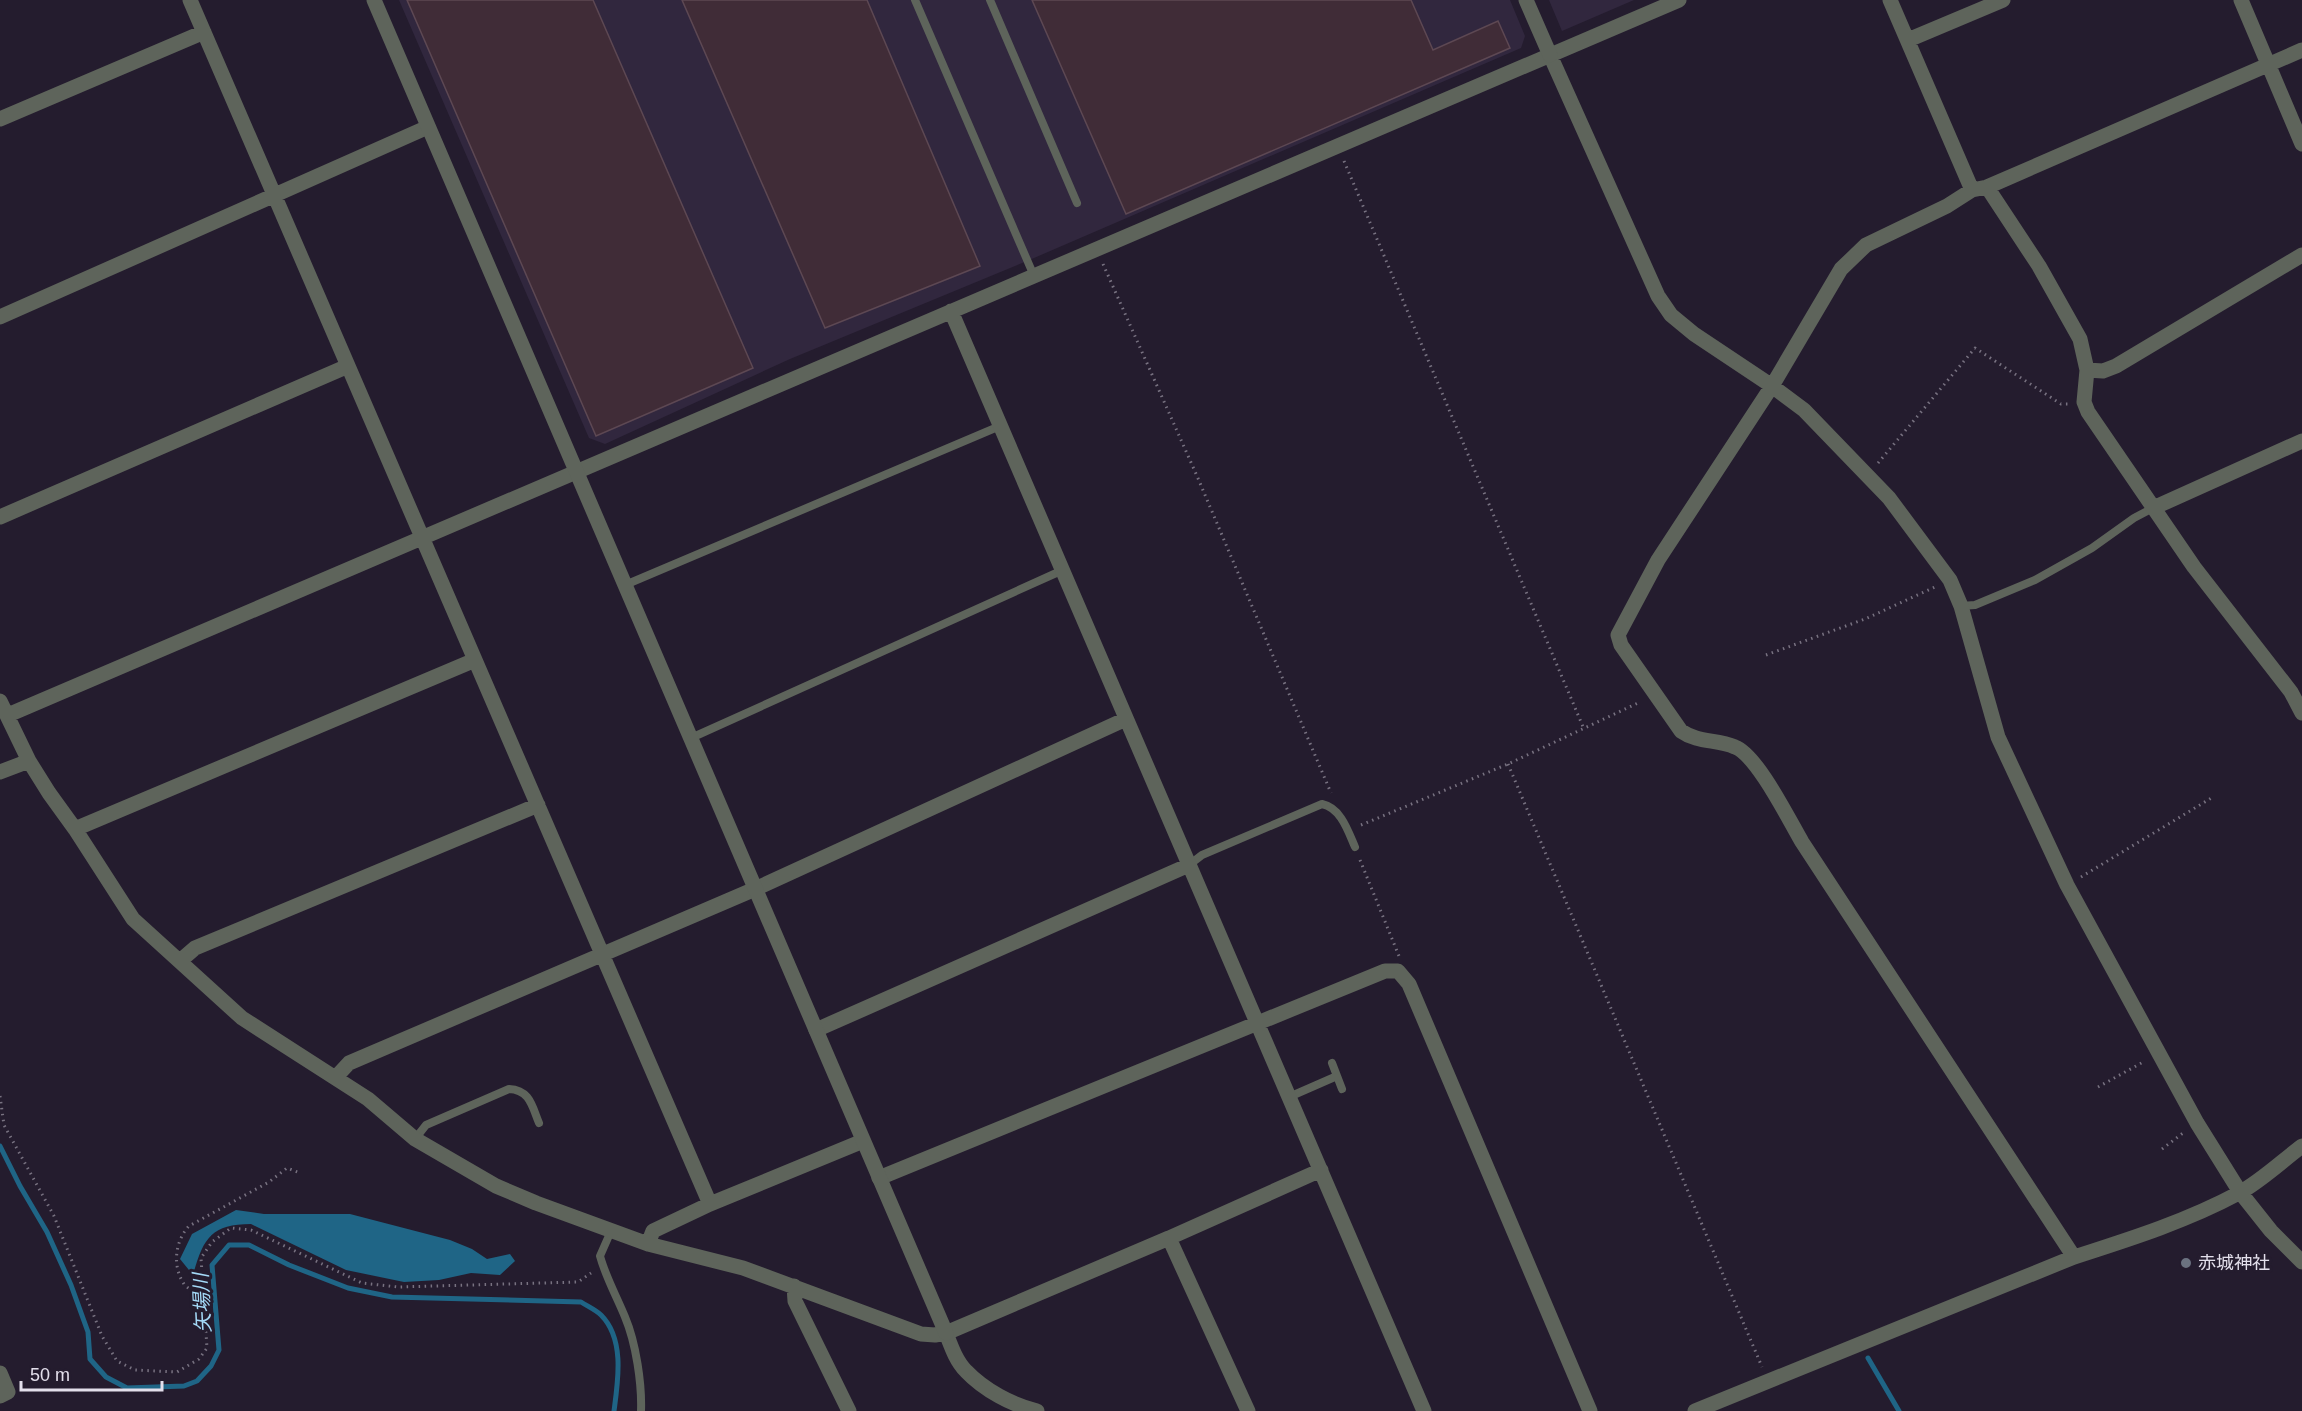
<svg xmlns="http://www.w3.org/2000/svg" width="2302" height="1411" viewBox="0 0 2302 1411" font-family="Helvetica,'Noto Sans JP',sans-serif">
<rect width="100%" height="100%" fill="#241c2e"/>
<path fill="#31273e" d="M399,0H1510L1525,36L1521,48L1027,261L790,359L605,444L589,438Z
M1549,0H1634L1562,31Z"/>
<path fill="#1f6586" d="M236,1210L264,1214H350L450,1240L472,1249L487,1259L510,1254L515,1261L500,1275L471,1273L439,1280L404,1282L346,1270L251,1224C211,1224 203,1239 193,1275L180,1259L192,1234Z"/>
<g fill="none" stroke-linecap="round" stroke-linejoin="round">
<path stroke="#1f6586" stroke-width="5" d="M0,1146L20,1186L47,1232L71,1285L88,1332L90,1359L106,1377L127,1388L184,1386L197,1381L211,1366L219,1350L212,1265L229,1245H249L289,1265L348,1288L392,1297L581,1302C587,1306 596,1310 601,1315C625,1339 618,1381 614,1411
M1868,1358L1899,1411"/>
</g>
<path fill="#402c37" stroke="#5d4853" stroke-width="1.5" d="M407,0H593L753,368L596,436Z
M682,0H867L980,266L825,328Z
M1032,0H1411L1433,50L1498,21L1510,48L1126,214Z"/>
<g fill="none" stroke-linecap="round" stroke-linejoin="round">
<path stroke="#787281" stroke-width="3" stroke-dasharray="1.5 4.5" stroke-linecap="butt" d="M1344,161L1584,729
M1103,264L1197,476L1331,793
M1878,463L1975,348L2061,404H2069
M1766,655L1865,619L1935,587
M1508,764L1762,1367
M1361,825L1508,764L1640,702
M1360,860L1399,956
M2081,877L2213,797
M2098,1087L2145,1061
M0,1096L4,1125L54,1216L102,1336L117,1361L135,1370L177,1372L199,1359L207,1348L201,1258L212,1242L231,1228L251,1230L362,1283L398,1287L578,1282L591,1273
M2162,1149L2183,1133
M204,1297C198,1294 188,1289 184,1284C172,1266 175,1241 189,1226L269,1182L287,1168L300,1173"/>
<path stroke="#5e645b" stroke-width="8" d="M915,0L1034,276
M990,0L1077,203
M625,585L1000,426
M1961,606L1975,605L2035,580L2092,548L2134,518L2153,508
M691,738L1063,570
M1189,865L1202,855L1322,804C1341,808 1348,831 1355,847
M1332,1063L1342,1089
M1289,1097L1337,1076
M415,1139L426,1125L509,1089C530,1090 532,1106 539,1123
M611,1231L600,1256C606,1278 617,1297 625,1317C636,1343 642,1384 641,1411"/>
<path stroke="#5e645b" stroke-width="15" d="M190,0L710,1204
M1890,0L1972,190
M2241,0L2302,144
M1908,40L2003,0
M1550,55L1658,296L1671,315L1694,334L1772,386L1804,410L1889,498L1950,580L1961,606L1998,737L2067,885L2197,1123L2240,1192L2271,1231L2302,1262
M0,119L204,32
M1987,187L2039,266L2080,339L2087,370L2084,402L2088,412L2194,567L2291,692L2302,713
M951,311L1424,1411
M0,317L428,127
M2087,370L2103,371L2116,366L2302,255
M2153,508L2302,441
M0,517L348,366
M0,701L29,761L49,793L75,829L133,919L242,1018L368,1099L415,1139L496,1186L536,1203L648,1244L743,1268L921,1334L935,1335L946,1333L1169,1238
M8,715L1679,0
M0,772L29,761
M75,829L475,660
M180,961L195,948L538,805
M816,1030L1189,865
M336,1077L349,1063L755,889L1126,719
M879,1178L1385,971H1398L1409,984L1590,1411
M648,1244L653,1231L710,1204L863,1141
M2074,1257L1802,842C1789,820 1757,755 1735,747C1716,739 1698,743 1681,731L1621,645L1618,635L1658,560L1772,386L1841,269L1866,245L1947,206L1972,190L1987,187L2302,50
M794,1286L795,1301L849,1411
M946,1333C951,1346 956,1361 966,1371C984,1390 1012,1405 1037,1411
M0,1373L8,1392L0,1396
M1248,1411L1169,1238L1321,1170
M1695,1411L2074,1257C2130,1239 2187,1221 2239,1193C2261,1181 2282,1161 2302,1146"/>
<path stroke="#5e645b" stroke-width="15" d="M374,0L946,1333
M1526,0L1550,55"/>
</g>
<circle fill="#6b7280" stroke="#241c2e" stroke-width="2" cx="2186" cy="1263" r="6"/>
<g text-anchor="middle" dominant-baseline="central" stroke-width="6" stroke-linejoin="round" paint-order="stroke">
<g font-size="18" fill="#e3dfeb" stroke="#241c2e" text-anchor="start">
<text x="2198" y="1263">赤城神社</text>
</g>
<g font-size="20" font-style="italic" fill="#a4d9f7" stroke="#241c2e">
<text transform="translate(202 1303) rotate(-93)">矢場川</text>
</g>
</g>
<path d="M21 1381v9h141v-9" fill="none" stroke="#e3dfeb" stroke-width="3"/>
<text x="30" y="1381" font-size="18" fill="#e3dfeb" stroke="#241c2e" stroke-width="4.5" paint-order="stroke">50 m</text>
</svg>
